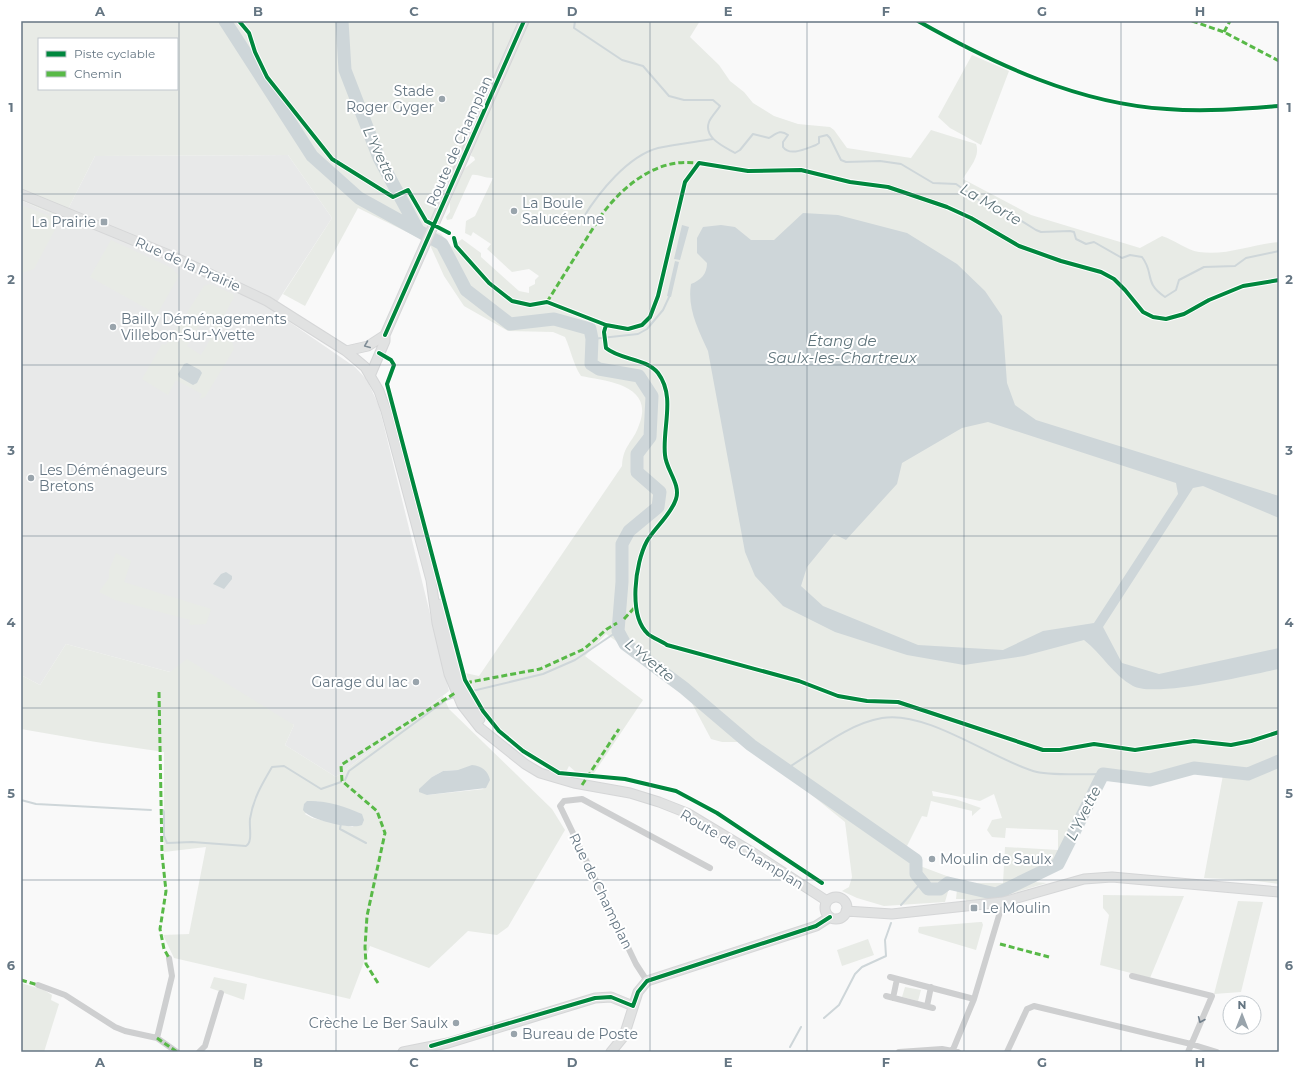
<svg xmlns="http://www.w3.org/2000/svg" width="1300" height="1073" viewBox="0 0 1300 1073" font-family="Montserrat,sans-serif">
<rect width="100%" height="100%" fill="#f9f9f9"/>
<path fill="#e8e9e9" d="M288,155L332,218L272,310L355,367L367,380L379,406L449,691L336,777L285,745L294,725L170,672L66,644L40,685L21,675V200L63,219L95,156Z"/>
<path fill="#e8ebe6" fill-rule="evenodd" d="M21,21H519L423,240L358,208L305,306L283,294L332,218L288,155L95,156L63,219L21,200ZM39,39H177V89H39Z
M528,21H700L690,37L719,65L730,81L744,92L753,103L774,116L798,124L830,127L834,130L847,148L911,158L931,130L976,144C981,157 968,169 963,179L1031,215L1140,248L1162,236C1175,240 1186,250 1199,252C1227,256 1252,244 1279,242V884L1248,880L1204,878L1223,775L1196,771L1151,784L1105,778L1088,814L1064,856L1034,882L1047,883L997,898L966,901L965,899H956L958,880L974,883H1003L1005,847L1058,850V830L1006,828L1005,838L992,837L987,830L992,820L1002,818L994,794L980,801L932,791L933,796L955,799L981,808L972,816V811L931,801L927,817L922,816L903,854L920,866L952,878L945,902L884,906L857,898L842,891L849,887L852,877L845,822L755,749L739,742H722L711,739L687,694L665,675L606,634L585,656L643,700L594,773H577L569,766L566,772L549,767L512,740L491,720L465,673L479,676L622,466C623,445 633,443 639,425C655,385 607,381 581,376C573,364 571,350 565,337L553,332L508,331L464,306L444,276L430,245L437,232L441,234L452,247L462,239L481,253V257L519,291L529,293V287L535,284V280L539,276L529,269L512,272L487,249L491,244L473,232L471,236L465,233L466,221L475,216L493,178C483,178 478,174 472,175L452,219L447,220L446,217L450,212V202L464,169L475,160L474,157L471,156L472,151Z
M972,55L1009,71L981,145L950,128L938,117Z
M21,205L60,220L34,269L21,273Z
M111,240L172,268L179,276L155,318L150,317L153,312L90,277Z
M210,284L233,294L234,297L221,321L220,334L231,338L234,349L205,397L199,399L202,394L176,380L168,395L142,379L162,344L166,345L204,286ZM202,320L217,328L201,355L187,346Z
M116,553L131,561L124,582L211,609L206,624L189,625L190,620L115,600L99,592L109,578V570Z
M66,644L170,672L187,659L294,725L285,745L336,777L443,696L449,709L552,809L565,830L508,927L497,935L468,931L429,968L370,946L350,999L174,958L163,935L189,934L206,847L164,852V752L96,742L21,729V675L40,685ZM458,770L484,789L427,795L432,777L443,771ZM317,801L359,813L353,827L312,818L305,814Z
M1103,895L1184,896L1150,978L1100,965L1109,915L1103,908Z
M1238,901L1263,902L1241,992L1214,994Z
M980,922H982L983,925L976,950L919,933L918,931L919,927Z
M868,939L874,955L842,966L837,950Z
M214,977L247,984L244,1000L210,988Z
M21,983L44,990L52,995L51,1000L59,1004L44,1052H21Z
M905,987L921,990L918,1001L902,997Z"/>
<path fill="#ced6d9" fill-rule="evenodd" d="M803,213L838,215L907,233L957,264L985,291L1002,316L1007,383L1015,405L1036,420L1279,496V518L1203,486L1193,488L1103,627L1122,663L1159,674L1279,648V669C1252,674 1155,698 1133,686C1113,675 1102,654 1084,640L1024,656L964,665L907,655L835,632L783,606L755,576L745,552L708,351C698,329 687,308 691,284C701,280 707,274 707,263L697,253V238L703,227L721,225L735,227L751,240H774ZM988,422L1176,483L1178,494L1094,623L1043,631L1003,650L918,645L823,606L801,586L807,567L834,534L846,540L897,484L902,463L962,428Z
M682,225L689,227L680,260L674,259Z
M675,261L679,262L671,297L667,296Z
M187,363L200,370L202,373L197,383L193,385L179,377L178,374L184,364Z
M226,572L232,576V579L224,589L213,584L221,574Z
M472,765C482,766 488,771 490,780L486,788L427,795L419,792V789L432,777L443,771L458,770Z
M307,801C325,800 345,806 362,814L364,820L362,825C352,830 309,820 303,810L304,804Z"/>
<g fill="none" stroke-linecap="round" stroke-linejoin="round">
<path stroke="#ced6d9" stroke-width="2" d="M575,21L574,28L622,60L643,66L669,96L684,100H713L720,106C717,111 711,117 709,122C703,138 725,147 735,153L740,150L753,134L769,138C776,134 780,129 788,135L783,142V147C790,157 807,148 816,145L819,143V137L827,135L830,138L841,160L846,162L880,161L901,164L933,183L956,184L982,202L1012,215L1036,230L1041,232L1070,231L1074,232L1076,239L1086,244L1094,242L1122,258L1130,255L1142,257C1155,274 1143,282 1165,297L1176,290L1179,280L1204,267L1235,266L1246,258L1279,251
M583,218C599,192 628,156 658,148C676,144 695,142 713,139
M592,339L638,334L647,329L663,310L670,295
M468,692L543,674L575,660L618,631
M786,769C816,751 847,724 882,718C926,710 991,758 1033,771C1048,776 1086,774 1103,774
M345,780L349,771L446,700L456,696
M21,800L36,804L151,810
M163,810L164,812V836L167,843L192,842L246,846C253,842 249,827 250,819C253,799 262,784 272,767L284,766L321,789L341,782
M341,823L340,829L366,843
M901,905L921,883
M824,1018L839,1005L855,974L862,967L886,956L885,940L891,923
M790,1047L801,1027"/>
<path stroke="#ced6d9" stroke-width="13" d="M225,21L312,156L359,198L442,244L466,290L510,324L554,319L590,329L592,339L591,364L599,369L639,376L652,396L650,437L637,454V472L660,492L658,507L629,531L622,544V582L618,631L625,644L684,688L751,745L916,860V874L928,889H940L948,883L996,894L1058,864L1103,774L1150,780L1194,768L1248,774L1279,761
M342,21L345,70L379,158L418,230"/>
<g stroke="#d5d6d7" stroke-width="11">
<path id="secondary" d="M21,194L174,257L267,301L346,351L365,367L379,391L386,411L431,580L437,623L449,674L462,705L480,728L525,764L540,773L574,783L630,793L659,802L687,813L755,854L824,899L826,903
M346,351L368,346L385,335
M370,376L385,341V335L524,21
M439,604C450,645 456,684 480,719
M825 908a11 11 0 1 1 22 0a11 11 0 1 1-22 0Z
M846,911L892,914L1003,902L1084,879L1112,877L1279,892
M403,1052L448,1043L595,998L611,997L633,1006
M611,1052L624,1036L638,992L647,981L816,926L830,917"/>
</g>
<path stroke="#cecfd0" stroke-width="6" d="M1132,976L1212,996L1188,1052
M890,977L974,999
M647,981L636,964L560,806L564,801L582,799L710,868
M38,985L65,995L115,1027L125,1031L157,1038L177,1052
M886,996L933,1008
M893,998L897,979
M927,1006L931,987
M157,1038L172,976L169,958
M199,1052L205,1046L221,993
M899,1052L942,1049L958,1052
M952,1052L974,999L1003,902
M1007,1052L1027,1009L1034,1006L1191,1044L1217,1052"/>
<use href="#secondary" stroke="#e1e2e2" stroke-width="9"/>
<path stroke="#58b947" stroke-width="3" stroke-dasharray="6 3" stroke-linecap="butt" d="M1192,21L1224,32L1279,61
M1224,32L1230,21
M547,302L600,217C623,185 660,155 701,164
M624,619L636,606
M469,686L470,682L540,669L584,649L607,629L617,623
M159,692L162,854L166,891L160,929L164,949L169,958
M582,785L619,729
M1000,944L1049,957
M21,980L38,985
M378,983L366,964L365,947L367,916L385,833L377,811L342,781L341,765L455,693
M157,1038L177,1052"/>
<g stroke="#fff" stroke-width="6">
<path id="cycleway" d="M239,21L249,33L255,52L267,77L332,159L393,197L408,190L426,221L449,233
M918,21C994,64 1079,104 1167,109C1204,112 1242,109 1279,106
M454,238L456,246L489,283L512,301L530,305L547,302L606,325L628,329L642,325L650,317L658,296L685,182L699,163L748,171L801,170L850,182L888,187L947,207L971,218L1019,246L1061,261L1101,272L1114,279L1125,290L1143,312L1153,317L1166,319L1184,314L1209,300L1243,286L1279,280
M606,325L604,332L606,348C620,360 646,358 658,373C676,397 662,428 665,455C666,470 681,484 676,499C671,515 655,527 647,541C635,563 628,616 648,634C653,638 661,641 667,645L799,681L838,696L867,701L898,702L1043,750H1060L1094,744L1135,750L1194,741L1231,745L1251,741L1279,732
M385,335L524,21
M379,353L391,360L394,365L387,384L465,680L483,711L499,731L523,751L559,773L625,779L676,791L717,813L822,883
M431,1046L595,998L611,997L633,1006L638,992L647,981L816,926L830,917"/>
</g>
<use href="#cycleway" stroke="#00873e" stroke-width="4"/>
</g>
<defs><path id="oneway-chevron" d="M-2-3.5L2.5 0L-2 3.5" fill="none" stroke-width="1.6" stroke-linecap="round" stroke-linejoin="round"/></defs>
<use stroke="#7e8c96" href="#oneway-chevron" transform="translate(367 345) rotate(158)"/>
<use stroke="#707f8b" href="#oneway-chevron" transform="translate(1201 1020) rotate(113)"/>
<path fill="none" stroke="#657683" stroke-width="1" stroke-opacity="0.55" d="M179,21V1052M336,21V1052M493,21V1052M650,21V1052M807,21V1052M964,21V1052M1121,21V1052M21,194H1279M21,365H1279M21,536H1279M21,708H1279M21,880H1279"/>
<g fill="#99a4ac" stroke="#fff" stroke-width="1.5">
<circle cx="442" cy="99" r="4"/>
<circle cx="514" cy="211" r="4"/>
<rect x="100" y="218" width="8" height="8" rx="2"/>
<circle cx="113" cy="327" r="4"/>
<circle cx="31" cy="478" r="4"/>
<circle cx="416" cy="682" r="4"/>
<circle cx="932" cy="859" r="4"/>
<rect x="970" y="904" width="8" height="8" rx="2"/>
<circle cx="456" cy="1023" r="4"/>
<circle cx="514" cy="1034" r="4"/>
</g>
<g text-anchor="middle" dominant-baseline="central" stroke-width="4" stroke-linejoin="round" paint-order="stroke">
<g font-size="14" fill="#657683" stroke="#fff" text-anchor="start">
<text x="434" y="91" text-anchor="end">Stade<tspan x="434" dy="16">Roger Gyger</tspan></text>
<text x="522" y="203">La Boule<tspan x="522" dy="16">Salucéenne</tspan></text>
<text x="96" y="222" text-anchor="end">La Prairie</text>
<text x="121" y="319">Bailly Déménagements<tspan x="121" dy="16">Villebon-Sur-Yvette</tspan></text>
<text x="39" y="470">Les Déménageurs<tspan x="39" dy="16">Bretons</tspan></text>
<text x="408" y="682" text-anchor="end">Garage du lac</text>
<text x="940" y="859">Moulin de Saulx</text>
<text x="982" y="908">Le Moulin</text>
<text x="448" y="1023" text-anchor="end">Crèche Le Ber Saulx</text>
<text x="522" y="1034">Bureau de Poste</text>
</g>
<g font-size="14" fill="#657683" stroke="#fff">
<text transform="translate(459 141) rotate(-66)">Route de Champlan</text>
<text transform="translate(188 264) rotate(24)">Rue de la Prairie</text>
<text transform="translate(742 849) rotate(31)">Route de Champlan</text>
<text transform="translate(601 891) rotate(64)">Rue de Champlan</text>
</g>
<g font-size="15" font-style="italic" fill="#60757c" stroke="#fff">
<text transform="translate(380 154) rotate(65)">L'Yvette</text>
<text transform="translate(991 204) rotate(30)">La Morte</text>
<text x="842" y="340">Étang de<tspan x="842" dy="17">Saulx-les-Chartreux</tspan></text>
<text transform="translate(650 660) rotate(39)">L'Yvette</text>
<text transform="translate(1083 813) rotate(-63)">L'Yvette</text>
</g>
</g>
<rect width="1300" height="1073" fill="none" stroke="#ffffff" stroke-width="44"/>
<rect x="38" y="38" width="140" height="52" fill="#ffffff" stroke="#c1c8cd"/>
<rect x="46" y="51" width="20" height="6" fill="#00873e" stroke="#c1c8cd"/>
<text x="74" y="58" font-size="12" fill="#657683">Piste cyclable</text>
<rect x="46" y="71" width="20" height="6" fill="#58b947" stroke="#c1c8cd"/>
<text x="74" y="78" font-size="12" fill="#657683">Chemin</text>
<g transform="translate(1242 1015)"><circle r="19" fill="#ffffff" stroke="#c1c8cd"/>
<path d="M0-3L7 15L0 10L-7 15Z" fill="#99a4ac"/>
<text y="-6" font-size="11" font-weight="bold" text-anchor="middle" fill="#657683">N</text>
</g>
<rect x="22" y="22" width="1256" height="1029" fill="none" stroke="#657683" stroke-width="1.5"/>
<g font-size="13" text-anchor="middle" font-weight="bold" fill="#657683">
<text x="100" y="16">A</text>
<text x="258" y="16">B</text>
<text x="414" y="16">C</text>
<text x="572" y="16">D</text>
<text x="728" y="16">E</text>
<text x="886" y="16">F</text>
<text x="1042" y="16">G</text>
<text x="1200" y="16">H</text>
<text x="11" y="112">1</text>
<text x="1289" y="112">1</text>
<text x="11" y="284">2</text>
<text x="1289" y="284">2</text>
<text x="11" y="455">3</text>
<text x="1289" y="455">3</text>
<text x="11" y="627">4</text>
<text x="1289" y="627">4</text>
<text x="11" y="798">5</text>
<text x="1289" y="798">5</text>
<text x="11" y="970">6</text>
<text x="1289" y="970">6</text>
<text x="100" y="1067">A</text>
<text x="258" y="1067">B</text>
<text x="414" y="1067">C</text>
<text x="572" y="1067">D</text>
<text x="728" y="1067">E</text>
<text x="886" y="1067">F</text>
<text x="1042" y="1067">G</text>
<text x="1200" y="1067">H</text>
</g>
</svg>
